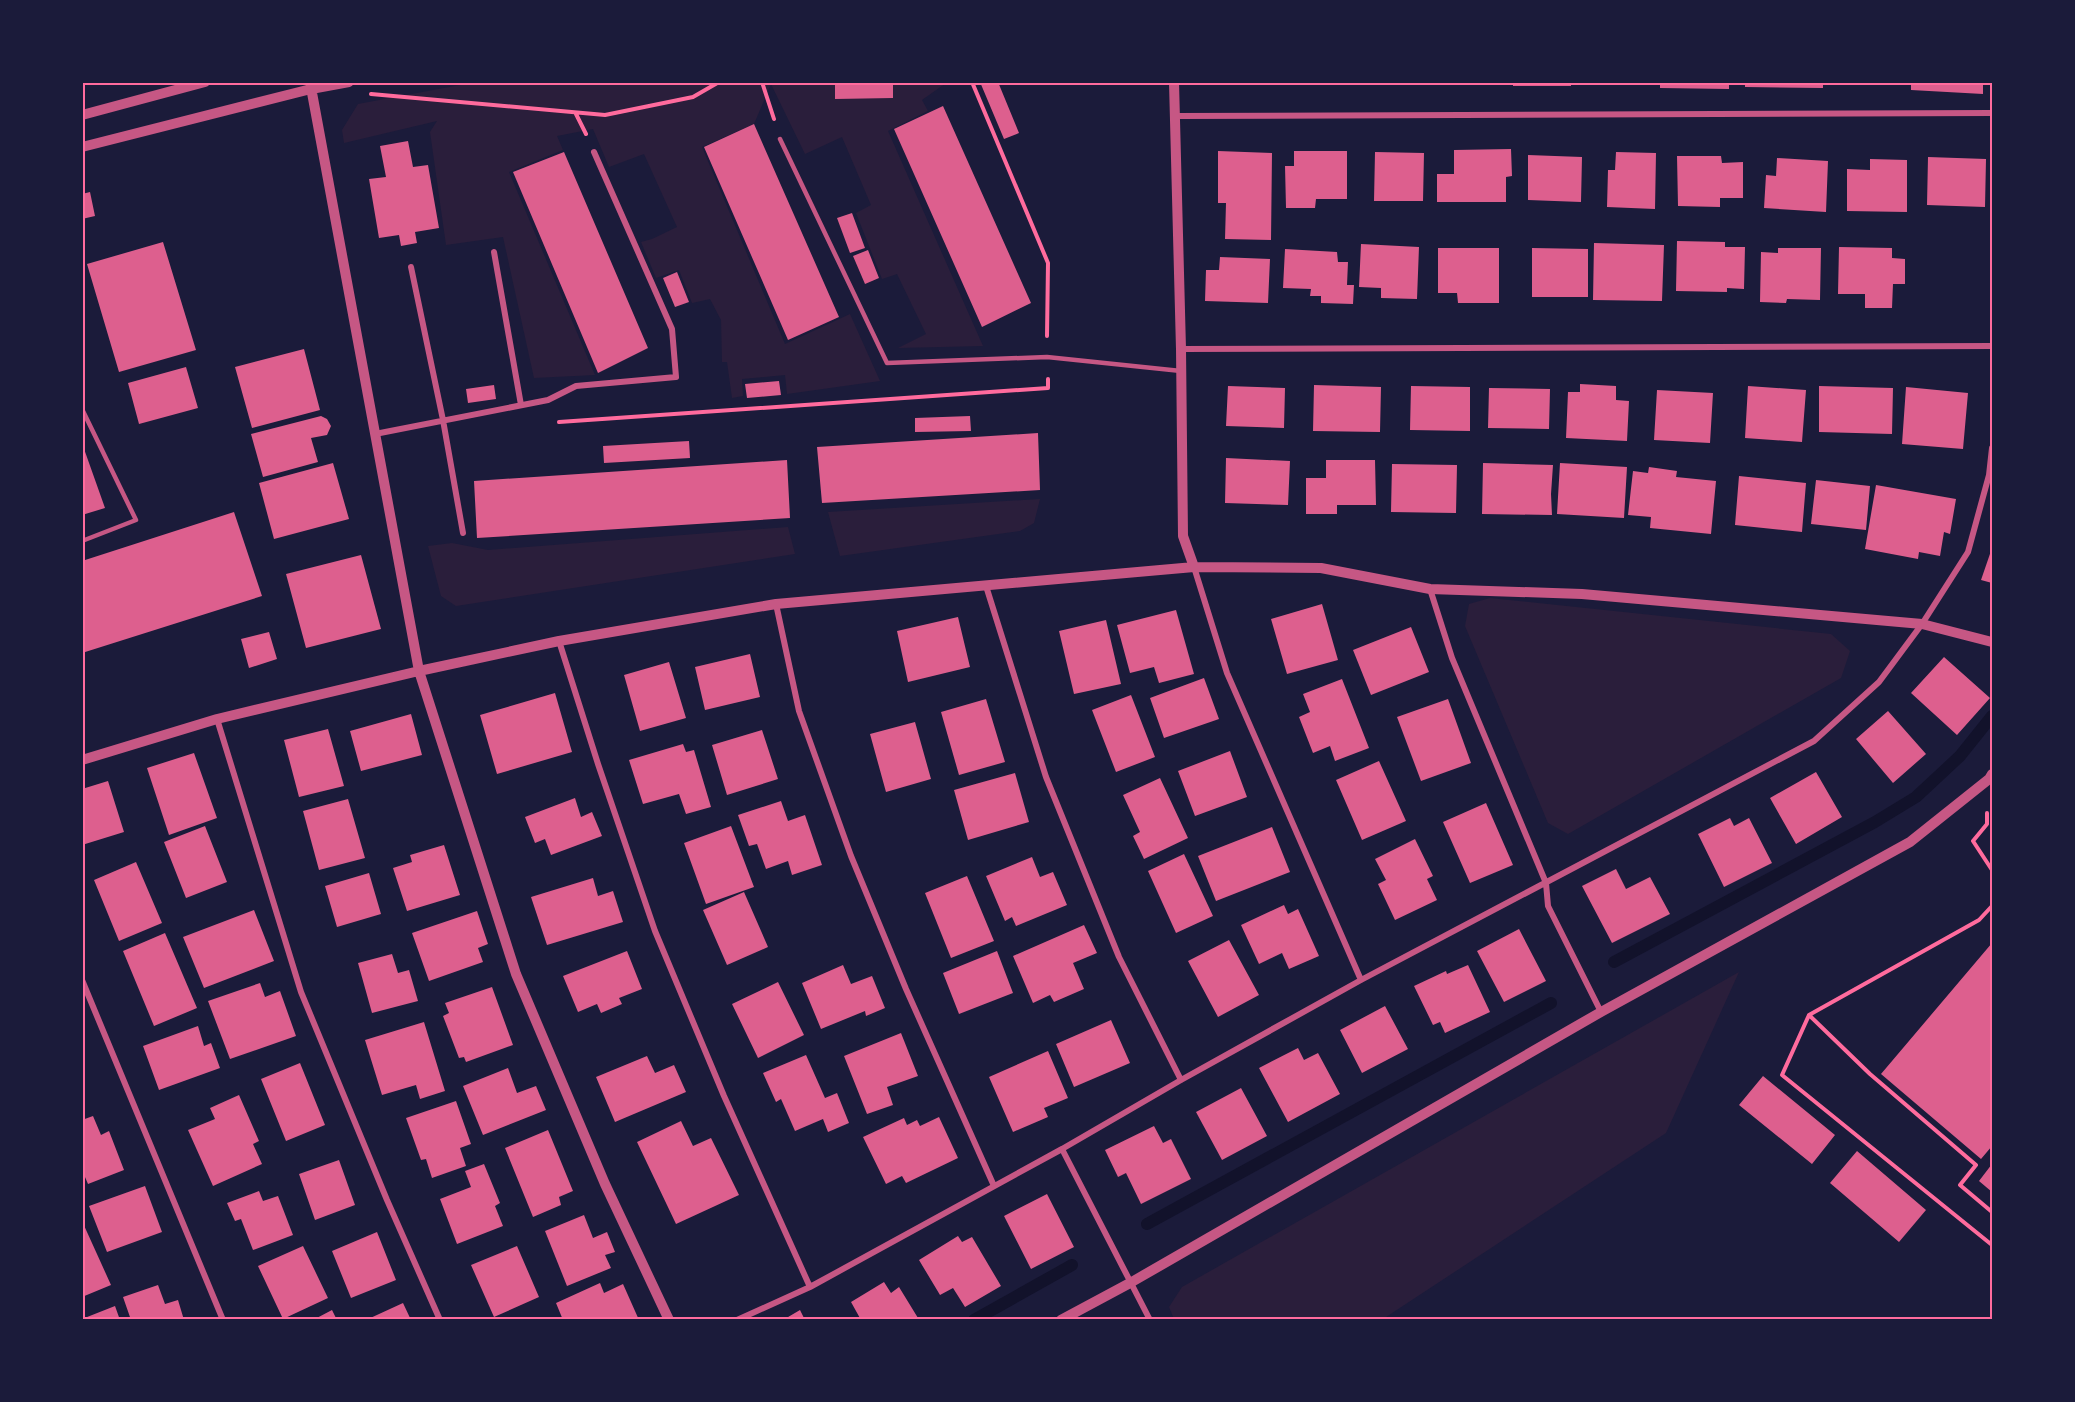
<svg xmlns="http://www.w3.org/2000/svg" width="2075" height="1402" viewBox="0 0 2075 1402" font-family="'Asap Condensed',sans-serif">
<rect width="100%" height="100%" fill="#1b1b3a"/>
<path fill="#2a1e3b" d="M471,83H946L922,100L928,111L888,131L983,346L898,348L926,334L897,274L882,279L856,213L871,205L842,137L805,154L771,84L754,124L702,147L785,344L850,314L880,381L787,394L785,375L742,379L743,396L732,398L727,362H722L721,320L710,299L692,303L679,270L656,278L641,242L652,239L677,227L644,154L609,167L593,129L557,136L563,150L509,172L595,375L534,378L503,237L446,245L430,132L437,121L344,143L342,130L358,104Z
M1040,499L1034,523L1020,531L840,556L828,512Z
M788,527L795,554L456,606L441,596L428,546L452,543L488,550Z
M1490,598L1831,634L1850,651L1841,678L1568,834L1548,823L1465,626L1469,604Z
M1739,972L1666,1133L1383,1319H1174L1169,1307L1182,1287Z"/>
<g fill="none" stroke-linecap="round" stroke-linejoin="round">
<path stroke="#12122b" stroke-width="12" d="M1614,962L1875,822L1916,797L1960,756L1992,716
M1147,1224L1551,1003
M974,1320L1072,1265"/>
</g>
<path fill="#dd5f8e" d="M835,82H893V98L835,99Z
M980,82H998L1019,133L1004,139Z
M1513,82H1571V86H1513Z
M1660,82H1729V89L1660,88Z
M1745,82H1823V88L1745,87Z
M1911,82H1983V94L1911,90Z
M943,106L1031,303L982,327L894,129Z
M754,124L839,317L788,340L704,147Z
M408,141L413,167L428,165L439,228L415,232L417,243L401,246L399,235L379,238L369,179L386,177L380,146Z
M1511,149L1512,176L1506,177V202H1437V174H1454V150Z
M1218,151L1272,153L1271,240L1225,239L1226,203H1218Z
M1294,151H1347V199H1316L1315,208H1286L1285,166H1294Z
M564,152L648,348L598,373L513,172Z
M1375,152L1424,153L1423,201H1374Z
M1616,152L1656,153L1655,209L1607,207L1608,170H1615Z
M1528,155L1582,157L1581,202L1528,200Z
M1677,156H1721L1722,163L1743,162V198H1720V207L1678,206Z
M1928,157L1986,159L1985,207L1927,205Z
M1777,158L1828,161L1826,212L1764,208L1766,175L1776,176Z
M1870,159L1907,160V212L1847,211V169L1870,170Z
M90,192L95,216L82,219V194Z
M852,213L865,248L850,253L837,218Z
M1677,241L1725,242V247H1745L1744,289L1727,288V292L1676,291Z
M163,242L196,350L119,372L87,264Z
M1594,243L1664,245L1662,301L1593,300Z
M1361,244L1419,247L1417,299L1381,298V288L1359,287Z
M1839,247L1892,248V258L1905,259V284H1893L1892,308H1865V294H1838Z
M1438,248H1499V303H1458L1457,293H1438Z
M1532,248L1588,249V297H1532Z
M1778,248H1821L1820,300L1787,299L1786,303L1760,302L1761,252L1778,253Z
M1285,249L1337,252L1338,262H1348L1347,285H1354L1353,304L1321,303V296H1310L1311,289L1283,288Z
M868,250L879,278L865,284L853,256Z
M1220,257L1270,259L1268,303L1205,301L1206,270H1219Z
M677,272L689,302L675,307L663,278Z
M304,349L320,410L252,428L235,367Z
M186,367L198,408L139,424L128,383Z
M779,381L781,395L747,398L745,384Z
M1580,384L1616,386V400L1629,401L1627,441L1566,438L1568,392H1580Z
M494,385L496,399L468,403L466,389Z
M1314,385L1381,387L1380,432L1313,431Z
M1228,386L1285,388L1284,428L1226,426Z
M1411,386L1470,387V431L1410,430Z
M1748,386L1806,390L1802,442L1745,438Z
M1819,386L1893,388L1892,434L1819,432Z
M1906,387L1968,393L1963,449L1902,444Z
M1489,388L1550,389L1549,429L1488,428Z
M1657,390L1713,393L1710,443L1654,440Z
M321,416L327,419L331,426L327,435L311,438L318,462L263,477L251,434Z
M970,416L971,431L915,432V418Z
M1038,433L1040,490L822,503L817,447Z
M689,441L690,458L604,463L603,446Z
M83,446L105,508L82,515V447Z
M1226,458L1290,461L1288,505L1225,503Z
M787,460L790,518L477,538L474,481Z
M1326,460H1375L1376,505H1337V514H1306V478H1326Z
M333,463L349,519L274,539L259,483Z
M1483,463L1553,465L1551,494L1552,515L1482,514Z
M1560,463L1627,467L1624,518L1557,514Z
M1392,464L1457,465L1456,513L1391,512Z
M1649,467L1677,471L1676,477L1716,481L1711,534L1650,528L1651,517L1628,515L1633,471L1648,473Z
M1739,476L1806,483L1802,532L1735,525Z
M1816,480L1870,486L1866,530L1811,524Z
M1876,485L1956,499L1950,534L1944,532L1940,556L1919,552L1918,559L1865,549Z
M234,512L262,596L82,653V561Z
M1992,548V583L1981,580Z
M361,555L381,629L306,648L286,574Z
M1322,604L1338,660L1287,674L1271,619Z
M1176,610L1194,674L1159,683L1154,667L1130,673L1117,625Z
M958,617L970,667L908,682L897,631Z
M1106,620L1121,684L1074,694L1059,631Z
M1411,627L1429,672L1371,695L1353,650Z
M269,632L277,659L249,668L241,639Z
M750,654L760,697L705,710L695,667Z
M1944,657L1990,698L1957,735L1911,693Z
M669,662L686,718L640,731L624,675Z
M1204,678L1219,719L1164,738L1150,698Z
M1342,679L1369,748L1335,761L1330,746L1313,753L1299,717L1310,712L1303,694Z
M555,693L572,752L497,774L480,715Z
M1131,695L1155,757L1116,772L1092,710Z
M986,699L1005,762L959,775L941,712Z
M1448,699L1471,763L1421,781L1397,717Z
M1888,711L1926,754L1893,783L1856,739Z
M411,714L422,755L361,771L350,731Z
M915,722L931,779L886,792L870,734Z
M328,729L344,786L299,797L284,740Z
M762,730L778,779L727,795L712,745Z
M683,744L686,752L694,750L711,807L686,814L679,794L643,804L629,760Z
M1230,751L1247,797L1195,816L1178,771Z
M194,753L217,818L169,835L147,768Z
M1379,761L1406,821L1362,840L1336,780Z
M1816,772L1842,817L1796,844L1770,798Z
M1015,773L1029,822L968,840L954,790Z
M1160,778L1188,838L1144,859L1133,836L1140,832L1123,795Z
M108,781L124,832L82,845V789Z
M575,798L581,817L592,812L602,836L551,855L545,839L535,843L525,817Z
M348,799L365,858L319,870L303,811Z
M781,801L788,821L805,815L822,865L792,875L788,861L766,869L757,844L749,846L738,815Z
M1486,803L1513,865L1470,883L1443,822Z
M1730,818L1734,826L1749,818L1772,863L1724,887L1698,834Z
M205,826L227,882L186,898L164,842Z
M731,826L754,887L706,904L684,843Z
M1272,827L1290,872L1216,901L1198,856Z
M1415,839L1433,876L1427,879L1437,900L1395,920L1378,884L1386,880L1375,859Z
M444,845L460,895L407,911L393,868L412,862L410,855Z
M1184,854L1213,916L1176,933L1148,871Z
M1032,857L1040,877L1053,872L1067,905L1016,926L1012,917L1005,921L986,876Z
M136,862L162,923L119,941L94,880Z
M1616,869L1626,889L1650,877L1670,914L1612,943L1582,886Z
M369,873L381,914L337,927L325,886Z
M967,876L994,941L951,958L925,893Z
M593,878L598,896L613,891L623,922L547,945L531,897Z
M744,892L768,947L727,965L703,910Z
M1284,905L1288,914L1298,909L1319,956L1289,969L1282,953L1259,964L1241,925Z
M254,910L274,961L204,988L183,937Z
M477,911L488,944L478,948L483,962L429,981L412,933Z
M1084,925L1097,953L1073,963L1084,989L1054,1002L1050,995L1033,1003L1013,956Z
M1519,929L1546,981L1504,1002L1477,951Z
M165,933L197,1008L154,1026L123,951Z
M1229,940L1259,995L1218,1017L1188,961Z
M1992,943V1146L1981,1159L1881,1074Z
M627,951L642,989L619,998L622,1004L601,1013L597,1004L578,1012L563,976Z
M997,951L1013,993L959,1014L943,973Z
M392,954L398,973L409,970L418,1001L372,1013L358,963Z
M843,965L851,984L872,976L885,1008L866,1016L865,1011L821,1029L802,983Z
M1468,965L1490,1012L1445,1033L1440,1022L1433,1025L1414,986L1446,971L1447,974Z
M778,982L804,1035L758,1058L732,1004Z
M260,983L265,997L280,991L296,1036L230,1059L208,1001Z
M492,987L513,1045L466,1062L464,1057L459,1058L443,1016L449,1013L445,1003Z
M1385,1006L1408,1049L1362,1073L1340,1030Z
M1111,1020L1130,1063L1074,1087L1056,1044Z
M424,1022L445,1091L420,1099L416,1085L382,1095L365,1040Z
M198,1026L204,1046L211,1043L220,1068L159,1090L143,1046Z
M901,1033L918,1076L887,1087L893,1105L867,1114L844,1056Z
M1298,1048L1304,1060L1318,1053L1340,1094L1288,1122L1259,1068Z
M1048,1051L1068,1098L1044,1108L1048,1117L1013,1132L989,1077Z
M806,1055L825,1098L837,1093L849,1123L828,1132L823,1119L795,1131L781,1099L776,1102L763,1073Z
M647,1056L655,1073L674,1065L686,1092L615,1122L596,1077Z
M300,1063L325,1125L286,1141L261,1079Z
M508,1068L517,1093L536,1086L546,1110L483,1135L463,1086Z
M1763,1076L1835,1135L1812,1164L1739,1105Z
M1241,1088L1267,1136L1222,1160L1196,1112Z
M239,1095L259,1141L253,1144L262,1164L213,1186L188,1130L215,1119L210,1108Z
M456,1101L471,1144L460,1148L466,1166L432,1178L426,1159L421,1160L406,1118Z
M93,1116L101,1135L109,1131L124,1170L88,1184L82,1170V1120Z
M939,1117L958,1158L906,1183L902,1176L886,1184L863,1137L904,1118L907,1125L917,1120L920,1126Z
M681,1121L693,1146L711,1138L739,1195L676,1224L637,1142Z
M1154,1126L1163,1143L1171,1139L1191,1179L1141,1204L1126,1173L1118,1177L1105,1150Z
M548,1130L573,1191L559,1197L561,1205L533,1217L505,1148Z
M1857,1151L1926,1210L1899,1242L1830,1183Z
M339,1160L355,1205L315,1220L299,1174Z
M484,1164L500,1203L495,1206L503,1226L457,1244L440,1199L471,1187L465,1171Z
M1992,1164V1192L1979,1181Z
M145,1186L162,1232L107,1252L89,1206Z
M259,1191L263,1201L278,1196L293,1235L253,1250L241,1219L235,1221L227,1203Z
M1047,1194L1074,1247L1031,1269L1004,1216Z
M584,1215L593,1238L607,1232L615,1252L605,1255L611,1268L567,1286L545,1231Z
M82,1221L111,1285L82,1297Z
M377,1232L396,1280L351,1298L332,1251Z
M958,1236L962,1242L972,1237L1001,1286L965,1307L953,1288L940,1295L919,1260Z
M303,1246L328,1298L283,1319L258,1266Z
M517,1246L539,1297L494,1317L471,1265Z
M884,1282L891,1293L899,1287L918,1318L915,1320H861L851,1302Z
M600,1283L604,1293L623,1284L639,1320H563L556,1303Z
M158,1285L165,1304L178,1300L184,1320H131L123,1297Z
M403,1303L411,1320H366Z
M115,1306L120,1320H82V1319Z
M332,1310L337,1320H313Z
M800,1310L805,1320H783Z"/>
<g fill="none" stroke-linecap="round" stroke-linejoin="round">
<path stroke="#ff6b9d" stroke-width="4" d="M762,82L774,119
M972,82L1048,263L1047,336
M371,94L605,115L693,97L719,82
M576,114L586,134
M559,422L1048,388V379
M1987,813V824L1973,841L1992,870
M1992,906L1979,920L1809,1015L1782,1075L1992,1245
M1809,1015L1870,1074L1976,1165L1960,1185L1992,1212"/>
<path stroke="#c65784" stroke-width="4.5" d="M780,139L887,363L1047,357L1181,371
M82,409L136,520L82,541"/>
<path stroke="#c65784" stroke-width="6" d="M1176,116L1992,113
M494,252L521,405
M411,267L443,420L463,533
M1181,349L1992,346
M375,434L548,400L576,386L676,377L672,329L594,152
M1194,567L1227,673L1361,980
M986,586L1046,777L1119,957L1181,1080
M1430,589L1452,658L1546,883L1548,906L1601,1012
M776,604L799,711L851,856L906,989L994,1186
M559,641L598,764L655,931L724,1096L810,1287
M217,719L301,992L387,1200L440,1320
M82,980L223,1320
M1062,1149L1150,1320
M737,1320L810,1287L1062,1149L1181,1080L1361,980L1814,741L1879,682L1922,624L1968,552L1989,475L1992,448"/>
<path stroke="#c65784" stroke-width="10" d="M310,82L419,671L516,974L605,1184L669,1320
M1174,82L1181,349L1183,536L1194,567
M82,115L205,82
M82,147L311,89L349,82
M82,760L217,719L419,671L559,641L776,604L1194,567L1321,568L1430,589L1582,594L1922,624L1992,642
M1061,1320L1130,1283L1601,1012L1910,842L1989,779L1992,774"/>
</g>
<rect width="2075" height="1402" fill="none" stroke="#1b1b3a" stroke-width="168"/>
<rect x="84" y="84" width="1907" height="1234" fill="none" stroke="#ff6b9d" stroke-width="2"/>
</svg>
